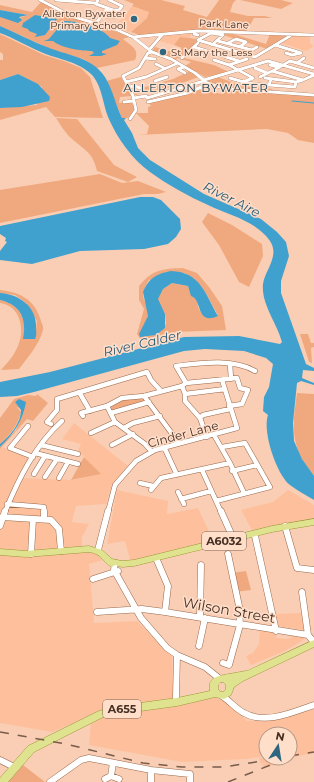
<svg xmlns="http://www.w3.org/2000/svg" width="314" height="782" viewBox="0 0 314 782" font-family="Montserrat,sans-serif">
<rect width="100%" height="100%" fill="#faceb4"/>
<path fill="#fec09c" d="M132,6L149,12L147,18L130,32L113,27L122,19Z
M197,32L191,34L190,38L180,37L174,45L159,41L163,36Z
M293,36H310V43L314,46L306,51L281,43Z
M74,423L128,466L112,485L106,504L76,506L72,522L89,524L82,537V546L95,553L103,560L89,564L94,623L137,621L172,656L174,699L114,707L52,732L0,723V449L2,447L31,458L18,478L74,480L100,474L78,450L81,444L62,439Z
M117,490L168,501L167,514L198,508L213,540L131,563L125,541L107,544Z
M288,490L314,505V519L252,530L241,510L273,502Z
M301,613L304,629L303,630L278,626L276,614Z
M260,630L273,631L277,638L286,639L291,638V635L304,637L305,639L285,651L251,665L246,656L253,653L259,644Z
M211,696L229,703L247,721L275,720L314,709V753L298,756L265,768L262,765L265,763L261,764L259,758H290V734H266V756L246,759L182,762L89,745L91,721L111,714Z"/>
<path fill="#f0a97e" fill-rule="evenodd" d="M124,0H161L185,6L183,10L207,17L219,0H236L233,3L230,12L248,16H265L272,18H254L246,32L206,29L203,31L140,35L131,32L147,18L149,12L132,6L134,4Z
M240,0H281L293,3L281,9Z
M41,2C68,18 100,24 129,37L123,39C130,45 140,49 135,60L97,68L83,59L53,50L0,26V17L19,18L28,15L0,10V5L32,12Z
M227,32L266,44L270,34L288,36L267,49L217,33Z
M0,34L44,55L64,61L81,68L90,77L103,118L55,117L46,107L0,120V108L37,105L42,87L18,74L0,80V60H3V54L0,52Z
M180,37L198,39L195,44L180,57L214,65L229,72L205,77L185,66L191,62L178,58L175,60L152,51L155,47L176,53L182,48L174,45Z
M190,71L199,77L170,87L135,95L132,91L173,79Z
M121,77L132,96L120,97L119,103L131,101L135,109L128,118H122L106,81Z
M218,77L242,86L273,89L271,91L226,88L207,81Z
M226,89L314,96V143L298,140L288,133L267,129L137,135L147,134L149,126L136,113H148V107L151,106L149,103L198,90L223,94Z
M56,118L77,119L114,165L137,177L128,182L97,171C93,152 84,150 71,138C65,133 60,124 56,118Z
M100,174L122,183L138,181L166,192L158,194H144L0,223V190Z
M208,213L232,225L262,244L263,256L249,287L239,282L219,245L202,222Z
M183,268L197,273L209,287L222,306L226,330L175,332L141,340L137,334L144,309L139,300V286C153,269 162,269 183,268ZM184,273C204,282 208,299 218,315L206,317C200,313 197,308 198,301L190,292L188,286L172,283L163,289L157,299L165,314L166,324L156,335L140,336C142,330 147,322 148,316C151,300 135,302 149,280Z
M0,290C19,292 34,299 40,318C41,322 44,326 43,330C39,345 28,357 19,369L1,370C6,364 13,357 16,350C26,333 22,306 0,303V300C21,305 27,319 24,339H35L37,321L26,303L15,295L0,293Z
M300,334H308L311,343H314V347L311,348L312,363L309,362Z
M297,393L314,394V476C290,447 292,428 297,393Z
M37,394L48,403L33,421L27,419L0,449V447L16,430L24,410L17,407L21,412C18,425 10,435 0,444V418L14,399L28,395L36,396Z
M143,397L144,401L112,411L109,407L125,398Z
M84,457L101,474L71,480Z
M246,571L251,590L235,592L232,573Z
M23,765L45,782H8Z"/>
<path fill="#40a1ce" d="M0,10L28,15L19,17L22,20L18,23L0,17Z
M35,15L57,19L45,35L35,37L37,34L29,31L28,29L22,27L23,23Z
M64,21C75,20 105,29 110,38L120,41L117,45L102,51V53L107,54L101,56H89L94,53L92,51C82,51 61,48 53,41H44L49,39Z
M0,26C17,33 31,41 47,47C66,55 89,57 102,73C112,85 115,104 122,118H126L124,120L132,133L138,148L150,160L204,194L261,219L277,232L286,242L289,256L281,281V293L306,364L314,368V371L303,370L302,378L314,383V385L301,381L297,383L293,423L294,441L302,459L314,476V500C306,495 298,491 290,485C277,475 262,432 268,415L263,411L264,397L269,387L273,364L266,358L244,351L205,349L184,351L34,392L17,396L0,397V382L50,372L184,337L239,336L280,344L282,342C277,323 261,304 263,284C265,270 280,256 270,241C256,221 229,215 208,205C188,196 168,185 150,172C132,159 117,138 108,117C103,104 102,87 93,76C79,61 59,60 41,52C27,46 14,38 0,33Z
M18,74L38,84L50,97L49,101L22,107L0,108V80Z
M140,197H153L161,200L180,219L181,229L176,237L168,244L144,249L80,251L32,264L0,260V251L7,242L5,241L6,238L0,234V226Z
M171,271C201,272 205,294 218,316C195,326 203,299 191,296L188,286L172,283L163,289L158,299L165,314V328L156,335L140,337L139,334L148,316L143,292C149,278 156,274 171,271Z
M0,293C19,294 37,307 36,327C36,332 37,335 35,339H23C27,319 21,305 0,300Z
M19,399L26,402C23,420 14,434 0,447V444C10,436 21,423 21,410L15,402Z"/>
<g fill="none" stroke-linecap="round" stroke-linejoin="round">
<path stroke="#40a1ce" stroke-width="1" d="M292,101L314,103"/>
<g stroke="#98684a" stroke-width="3.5">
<path id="minor-far2" d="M40,0L71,16L115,29L133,37L152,52L171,59L195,73L207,83L227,89L314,95
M56,0L95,3
M98,0L96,4L113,10H119L122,6L109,0
M102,16L114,17
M96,23L108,8
M194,34L198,35
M133,37L197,31L314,35
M198,40L255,57
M198,40L211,33L223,35L212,45
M218,41L248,49L241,53
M228,43L236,39L246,42L241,46
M275,45L301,53L292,55L286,53
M194,47L239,61
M248,49L252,50L257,47
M149,50L162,35
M187,52L202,55
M255,57L290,36V34
M145,58L155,59
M182,58L198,43
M214,60L229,65L253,78L243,82
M273,63L270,65L278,67
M297,63L304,58
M156,64L164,68
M229,65L247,59
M184,67L178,69L185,73
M255,68L267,73
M273,71L290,61L314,68
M260,77L272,71L303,80L314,75
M230,78L247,83L266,85H269L271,79
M265,78L296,82
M204,80L268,61L314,74
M155,81L167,77
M126,82L146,77L178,63
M269,85L295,87L296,82L303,80
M128,87L135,86L140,88
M134,98L146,96L147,98L204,81
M124,102L133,101
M148,102L187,93L209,84
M130,119L136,110L133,96L123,76L139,68L148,53L152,52"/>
</g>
<g stroke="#98684a" stroke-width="5.5">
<path id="minor-far1" d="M230,364L231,379
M186,383L176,366C201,363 232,358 255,371
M79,392L90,411
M185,394L182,386L186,383L237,378L240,388L248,390L242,404L229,406
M144,396L173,435L177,444
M107,406L115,422L145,444L151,451
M111,413L149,402
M83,416L81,413L107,406L122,398L144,396L182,386
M200,418L185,401V394L225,389
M51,424L47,422L57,410V399L147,372L151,380L161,391
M28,426L10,448L33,457
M124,428L133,423L160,416
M91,433L115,422
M214,435L230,463
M207,437L200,418L203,415L230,409
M41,445L78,454
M112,445L133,434
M164,447L177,475
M35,453L78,464
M202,470L221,512
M232,471L257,465
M34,474L45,456
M45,477L57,459
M59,478L68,462
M140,483L153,486
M151,490L161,478L230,463L244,493
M178,492L184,504
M181,499L211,491
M216,501L270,487L245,443L222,447
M7,504L44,507V512
M5,512C18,480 35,445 62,421
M108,512L115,485L136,461L155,450L237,428L222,380"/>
</g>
<g stroke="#98684a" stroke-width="7">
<path id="minor" d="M44,511V519
M221,511L233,538
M2,517L51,520L59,529L61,551
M0,526L5,511
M285,526L297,568L314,570
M255,536L276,631
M98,550L108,511
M31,554L33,519
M156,558L168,586L165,612
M115,563L114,570L141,618L167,648L177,655L205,667L220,679
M93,579L118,571
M302,592L308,635
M97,612L142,609L165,612L308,635L314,642
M200,617L201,565
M199,646L205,618
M223,663L229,665L240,625L239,606L228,554
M222,696C230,701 236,709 244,713C266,725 293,712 314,705
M176,697L177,655
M0,760L14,767
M151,770V782
M111,776L119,779
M105,779L111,776L113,763
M50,782L81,760L89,758L151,770L190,774V782"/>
</g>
<g stroke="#9b9738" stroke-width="1">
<path id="major" d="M314,519V525L272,532L134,566L122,567L115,565L112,567C102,562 103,554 89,552L26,557L0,555V549L26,551L89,546L102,550L112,559L122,561L134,560L272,526Z
M314,640V647L243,681L234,687L231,695L224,699L215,697L177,706L118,714L103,717L34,752L8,782H0V778L28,746L99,711L118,706L177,698L210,691C207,676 220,676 229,674C235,673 240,672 246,671H247ZM221,682H223L226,685V689L223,692H221L218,689V685Z"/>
</g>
<use href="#minor-far2" stroke="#fff" stroke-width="3"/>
<use href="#minor-far1" stroke="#fff" stroke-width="4.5"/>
<use href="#minor" stroke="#fff" stroke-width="6"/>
<use href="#major" fill="#dfe28e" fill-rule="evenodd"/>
<path stroke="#775c4b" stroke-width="1.5" stroke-dasharray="9 9" stroke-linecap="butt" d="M0,732L66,744L143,763L182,767H224L281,758
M290,756L314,752
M228,782L288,758"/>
</g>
<g fill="#2f6781" stroke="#ffdeca" stroke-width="1.5">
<circle cx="134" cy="19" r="4"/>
<circle cx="163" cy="52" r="4"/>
</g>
<g text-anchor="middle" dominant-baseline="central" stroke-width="3" stroke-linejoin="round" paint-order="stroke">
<g font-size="10" fill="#453023" stroke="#ffdeca" text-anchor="end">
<text x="126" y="13">Allerton Bywater<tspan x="126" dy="12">Primary School</tspan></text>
<text x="171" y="52" text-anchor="start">St Mary the Less</text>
</g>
<g font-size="10" fill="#453023" stroke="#ffdeca">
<text transform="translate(224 24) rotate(2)">Park Lane</text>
</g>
<g fill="#ffdeca" stroke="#7d6455" stroke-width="1">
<rect x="202" y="532" width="44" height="18" rx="3"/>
<rect x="103" y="700" width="38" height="18" rx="3"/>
</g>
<g font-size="11" font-weight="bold" fill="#453023">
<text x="224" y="541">A6032</text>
<text x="122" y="709">A655</text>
</g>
<g font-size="12" letter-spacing="1" fill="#0b3a4e" stroke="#ffdeca">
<text x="196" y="87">ALLERTON BYWATER</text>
</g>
<g font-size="12" fill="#453023" stroke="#ffdeca">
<text transform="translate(183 434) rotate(-15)">Cinder Lane</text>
</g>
<g font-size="13" font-style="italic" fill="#2a5d76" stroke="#ffdeca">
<text transform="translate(232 199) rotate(27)">River Aire</text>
<text transform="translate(142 343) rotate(-13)">River Calder</text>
</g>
<g font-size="14" fill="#453023" stroke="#ffdeca">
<text transform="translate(229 610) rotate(10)">Wilson Street</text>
</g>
</g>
<g transform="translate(278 746) rotate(12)"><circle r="19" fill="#ffdeca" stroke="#b59887"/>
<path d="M0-3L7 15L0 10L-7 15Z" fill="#2f6781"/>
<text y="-6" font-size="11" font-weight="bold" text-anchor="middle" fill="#453023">N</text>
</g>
</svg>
